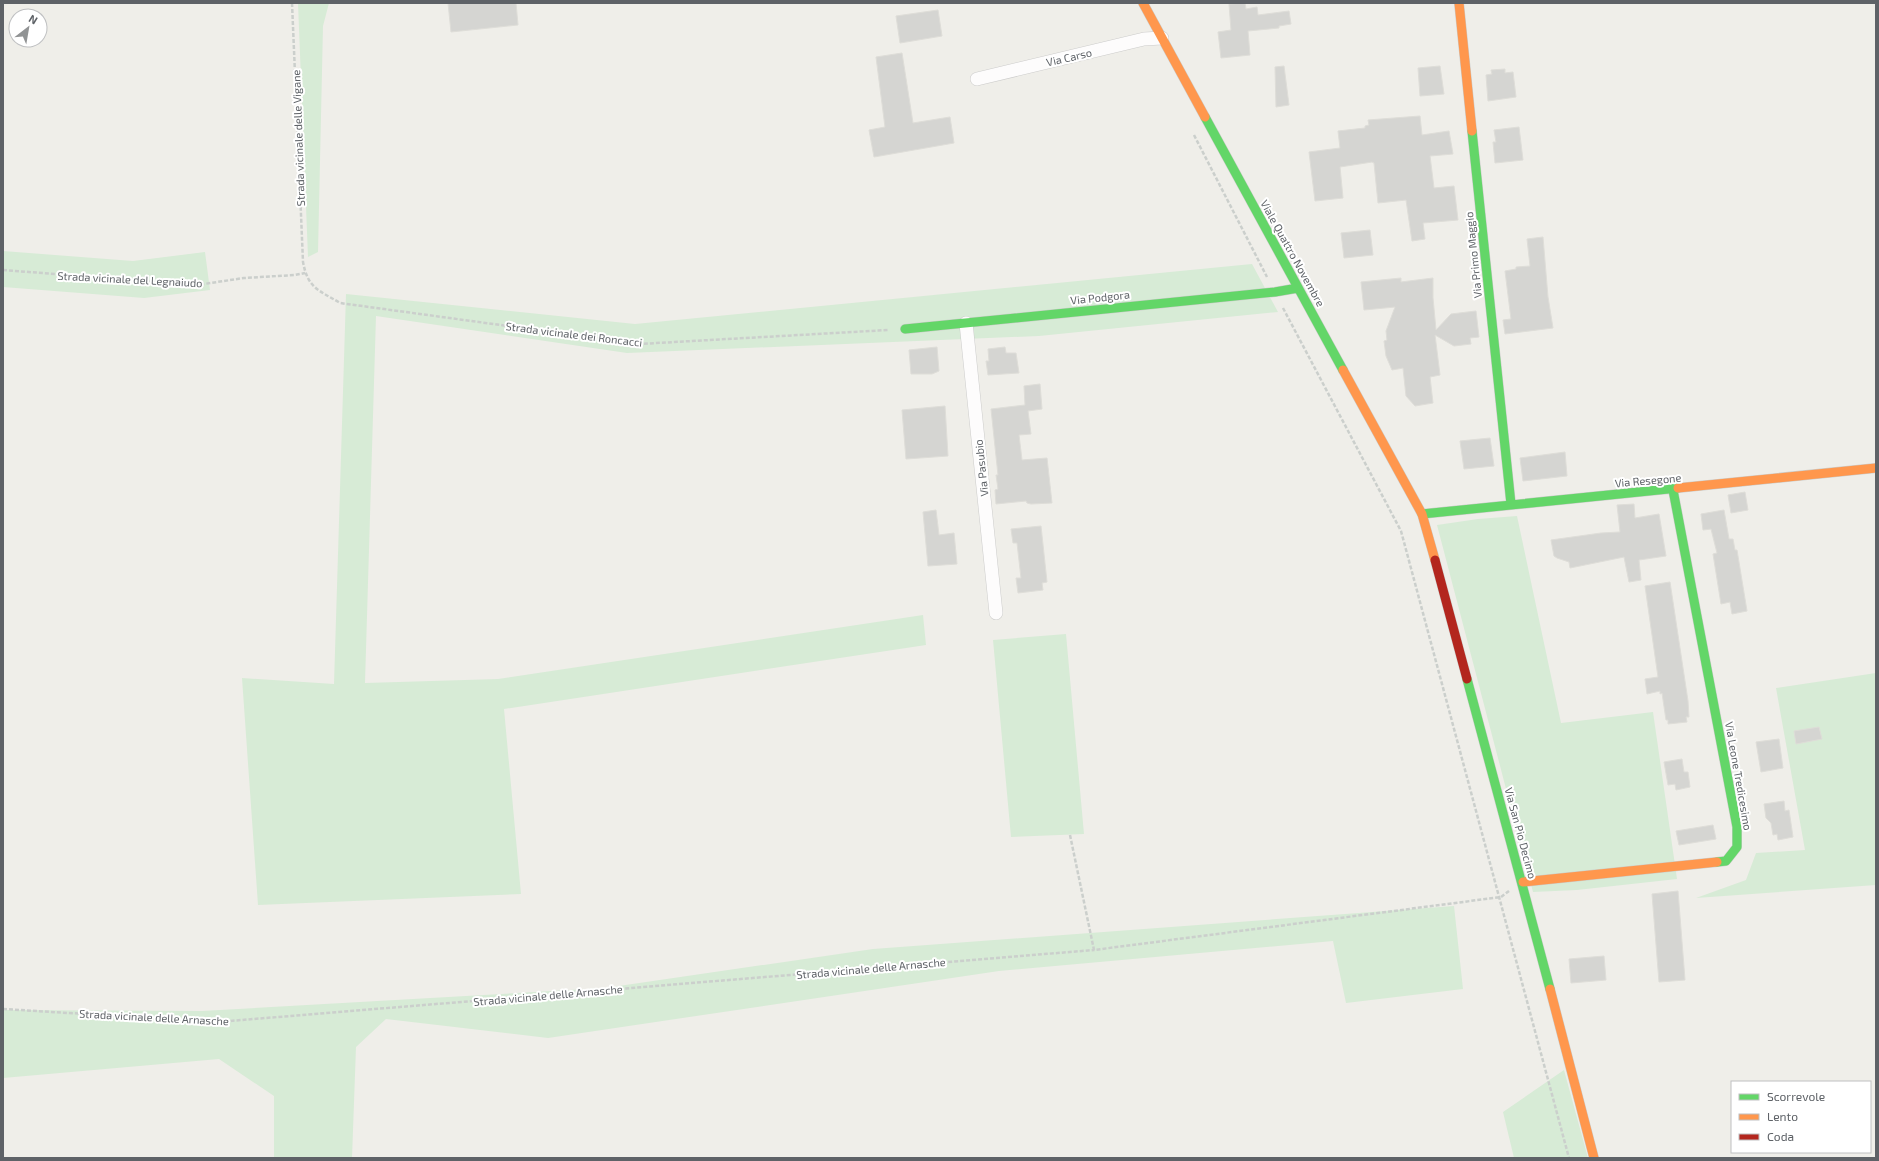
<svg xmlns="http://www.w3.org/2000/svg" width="1879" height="1161" viewBox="0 0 1879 1161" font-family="'Exo 2',sans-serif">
<rect width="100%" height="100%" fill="#efeee9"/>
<path fill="#d7ebd6" d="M298,3H329L323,26L318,252L308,257Z
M3,251L133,261L205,252L210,290L144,298L3,287Z
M1252,264L1278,312L1039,336L627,353L376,316L365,683L498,679L923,615L926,645L504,709L521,894L258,905L242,678L334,684L346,294L635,324Z
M1517,516L1561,723L1653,712L1677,879L1577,890L1533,892L1437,525L1478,519Z
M1066,634L1084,834L1011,837L993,640Z
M1876,673V885L1696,898L1746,880L1756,853L1805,850L1776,688Z
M1454,906L1463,989L1346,1003L1333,941L999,971L548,1038L386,1019L356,1047L352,1158H274V1096L219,1059L3,1078V1010L202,1011L605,988L873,949Z
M1564,1070L1588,1158H1514L1503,1112Z"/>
<path fill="#d5d5d2" stroke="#deddd8" d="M448,3H516L518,25L451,32Z
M1245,3L1246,9L1257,7L1258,15L1289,11L1291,24L1279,26V28L1248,31L1250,55L1221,58L1218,32L1231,30L1229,4Z
M938,10L942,36L900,43L896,16Z
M902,53L913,123L950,117L954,143L874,157L869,130L885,127L876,57Z
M1284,66L1289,105L1276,107L1275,67Z
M1440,66L1444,94L1420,96L1418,68Z
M1505,69V73L1513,72L1516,97L1488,101L1486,75L1492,74L1491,70Z
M1420,116L1422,135L1449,131L1453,154L1430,156L1434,188L1454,186L1458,220L1423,223L1425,239L1412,241L1406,200L1378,203L1374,163L1372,162L1340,167L1343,198L1315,201L1309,152L1340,148L1338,131L1365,128V126L1369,125L1368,120Z
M1519,127L1523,160L1495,163L1493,142H1496L1494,130Z
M1370,230L1373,255L1344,258L1341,233Z
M1543,237L1548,297L1553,328L1505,334L1503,320L1511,319L1505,271L1516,269V267L1530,266L1527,239Z
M1401,278V282L1433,278V298L1436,330L1451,314L1476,311L1479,337L1470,338L1471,344L1454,346L1435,335L1440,375L1430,377L1433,403L1415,406L1406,396L1403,368L1392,370L1386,356L1384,341L1387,340L1386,331L1395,307L1364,310L1361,282Z
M937,347L939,371L932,374H911L909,350Z
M1005,347L1006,353H1016L1019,373L988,375L986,361H989L988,349Z
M1040,384L1042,409L1028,411L1031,434L1019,435L1022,460L1047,458L1052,503L1031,504L1027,503L1026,501L996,504L995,490L998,489L996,475H998L991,409L1025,405L1024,386Z
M945,406L948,456L906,459L902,410Z
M1490,438L1494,466L1464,469L1460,441Z
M1565,452L1567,476L1523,481L1520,458Z
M1745,492L1748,510L1731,513L1728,495Z
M1634,504L1635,518L1659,514L1666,556L1639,560L1641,580L1629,582L1624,557L1570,568L1569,562L1557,558L1554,556L1551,540L1601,533L1620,532L1617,505Z
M936,510L939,535L954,533L957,564L928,566L923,512Z
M1724,510L1729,539H1733L1735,550H1737L1747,611L1732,614L1730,602L1721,604L1713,554L1717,553L1711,529L1703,530L1701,514Z
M1041,526L1047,582L1042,583L1043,590L1018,593L1016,578H1021L1017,543H1013L1011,529Z
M1670,582L1688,701L1689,717H1686L1687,722L1668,724V720H1666L1662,693L1660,694V691L1647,694L1645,679L1658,677L1645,586Z
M1819,727L1822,739L1796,744L1794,731Z
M1779,739L1783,768L1761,772L1756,742Z
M1682,759L1684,772H1688L1690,787L1676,790L1675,784L1668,785L1664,762Z
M1784,801L1785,811L1789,810L1793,837L1778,840L1777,834L1773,835L1771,823L1766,818L1764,804Z
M1713,825L1716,839L1679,845L1676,831Z
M1678,891L1685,980L1659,982L1652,894Z
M1604,956L1606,980L1571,983L1569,959Z"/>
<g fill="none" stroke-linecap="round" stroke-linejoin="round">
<g stroke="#cccccb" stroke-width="14">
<path id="street" d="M977,79L1144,39L1162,38
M966,323L996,613"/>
</g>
<g stroke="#cbcbc9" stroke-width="10">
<path id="fast" d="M1205,117L1343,370
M1472,131L1511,504
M905,329L1275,292L1298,288
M1673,490L1737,827V847L1726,861L1717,862
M1422,514L1678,488
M1467,679L1550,989"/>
</g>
<g stroke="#cbcbc9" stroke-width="10">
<path id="slow" d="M1143,3L1205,117
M1459,3L1472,131
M1343,370L1422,514L1435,560
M1678,488L1876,468
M1523,882L1717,862
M1550,989L1594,1158"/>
</g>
<g stroke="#cbcbc9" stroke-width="10">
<path id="jam" d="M1435,560L1467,679"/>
</g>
<path stroke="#cbcfcc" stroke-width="2.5" stroke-dasharray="4 2" stroke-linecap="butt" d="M292,3L303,262C308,289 319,290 340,303L639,344L888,330
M1194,135L1267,277
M3,270L197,285L244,278L295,275L305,273
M1283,308L1401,531L1569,1158
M1070,835L1094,950L1501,897L1509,891
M3,1009L217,1022L1094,950"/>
<use href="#street" stroke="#fdfcfc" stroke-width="13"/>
<use href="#fast" stroke="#63d668" stroke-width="9"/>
<use href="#slow" stroke="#ff974d" stroke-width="9"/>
<use href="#jam" stroke="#b3261e" stroke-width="9"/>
</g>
<g text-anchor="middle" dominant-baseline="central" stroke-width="4" stroke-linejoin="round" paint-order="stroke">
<g font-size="11" fill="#5e6267" stroke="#fff">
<text transform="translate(1069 57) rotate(-13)">Via Carso</text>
<text transform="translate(298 138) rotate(-92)">Strada vicinale delle Vigane</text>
<text transform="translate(1293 253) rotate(61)">Viale Quattro Novembre</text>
<text transform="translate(1473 255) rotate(-96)">Via Primo Maggio</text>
<text transform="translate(130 279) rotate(3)">Strada vicinale del Legnaiudo</text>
<text transform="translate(1100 297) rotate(-6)">Via Podgora</text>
<text transform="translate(574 334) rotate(7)">Strada vicinale dei Roncacci</text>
<text transform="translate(981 468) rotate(-96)">Via Pasubio</text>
<text transform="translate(1648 480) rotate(-5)">Via Resegone</text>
<text transform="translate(1739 776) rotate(80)">Via Leone Tredicesimo</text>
<text transform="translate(1521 833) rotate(75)">Via San Pio Decimo</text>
<text transform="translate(871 968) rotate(-5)">Strada vicinale delle Arnasche</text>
<text transform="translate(548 995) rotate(-5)">Strada vicinale delle Arnasche</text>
<text transform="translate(154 1017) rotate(3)">Strada vicinale delle Arnasche</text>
</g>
</g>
<rect width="1879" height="1161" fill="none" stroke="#5e6267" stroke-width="8"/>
<rect x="1731" y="1081" width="140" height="72" fill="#ffffff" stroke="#bfc0c2"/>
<rect x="1739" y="1094" width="20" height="6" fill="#63d668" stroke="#bfc0c2"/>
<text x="1767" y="1101" font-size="12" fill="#5e6267">Scorrevole</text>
<rect x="1739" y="1114" width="20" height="6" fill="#ff974d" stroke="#bfc0c2"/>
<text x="1767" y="1121" font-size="12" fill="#5e6267">Lento</text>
<rect x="1739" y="1134" width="20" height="6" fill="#b3261e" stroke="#bfc0c2"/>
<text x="1767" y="1141" font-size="12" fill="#5e6267">Coda</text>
<g transform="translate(28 28) rotate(31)"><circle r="19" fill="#ffffff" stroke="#bfc0c2"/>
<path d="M0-3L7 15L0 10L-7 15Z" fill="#919394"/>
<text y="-6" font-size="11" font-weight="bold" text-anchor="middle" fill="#5e6267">N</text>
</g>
</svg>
